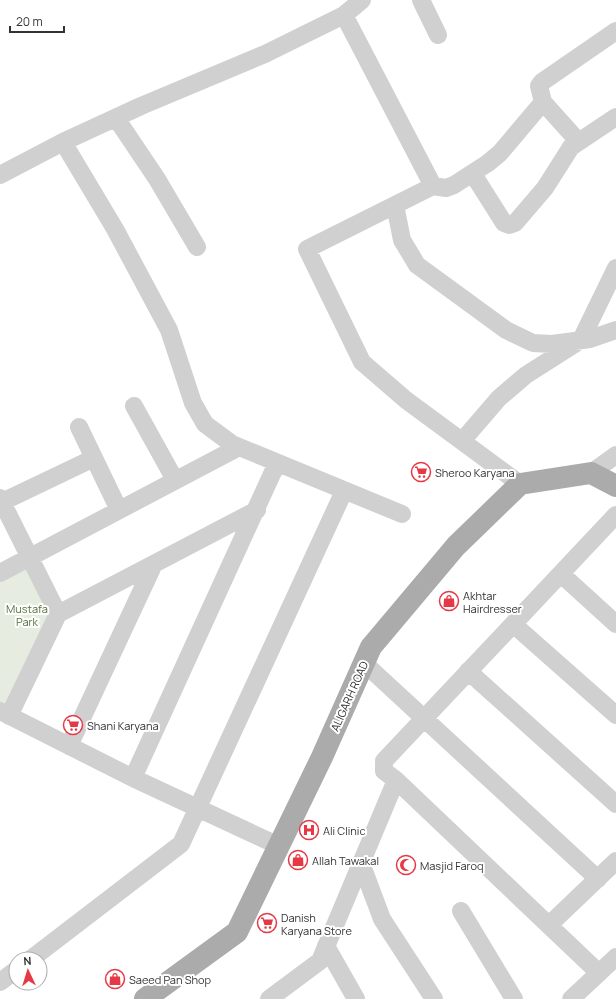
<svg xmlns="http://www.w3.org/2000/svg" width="616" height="999" viewBox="0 0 616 999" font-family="Manrope,sans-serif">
<rect width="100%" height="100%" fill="#fff"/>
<path fill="#e6ecdf" d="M29,557L58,614L9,716L0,711V573Z"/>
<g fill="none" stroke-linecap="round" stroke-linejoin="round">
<path stroke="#d0d0d0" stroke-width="18" d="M421,0L438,35
M344,15L433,186L307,249L362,362L406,400L520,484
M543,102L578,141
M116,118L157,179L197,247
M63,142L115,229L169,330L193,403L205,424L232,444L402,514
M473,174L504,223L509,225L515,223L545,188L571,147L616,117
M0,175L63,142L141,106L265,54L344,15L362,0
M433,186L446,188L454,185L488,163L500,153L543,102L539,86L542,82L616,31
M395,205L402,240L417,265L506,330L533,343L552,344L590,339L616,330
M134,406L175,480
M79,427L119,510
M462,441L499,398L526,375L581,340L616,268
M591,473L616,455
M0,498L58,614
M0,503L94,458
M0,573L239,447
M561,574L616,624
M513,624L616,715
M364,663L598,879
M468,671L616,804
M0,711L133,778L279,846
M9,716L58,614L257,510
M69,746L154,564
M133,778L277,463
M361,863L382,919L434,999
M461,911L514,999
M549,925L616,861
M326,946L356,999
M31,959L181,844L344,491
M599,973L396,780L384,771V761L616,515
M0,982L16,970
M269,999L320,961L396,780
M571,999L616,957"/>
<path stroke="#ababab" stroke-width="22" d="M145,999L237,932L322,757L371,647L456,546L520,484L591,473L616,486"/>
</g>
<defs>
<g id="supermarket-ring" transform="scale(1)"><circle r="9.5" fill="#fff" stroke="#e63946" stroke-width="1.5"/><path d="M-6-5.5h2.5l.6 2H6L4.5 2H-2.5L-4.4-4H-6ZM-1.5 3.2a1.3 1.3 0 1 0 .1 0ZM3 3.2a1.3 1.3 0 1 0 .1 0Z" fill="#e63946"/></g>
<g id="shop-ring" transform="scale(1)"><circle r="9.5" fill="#fff" stroke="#e63946" stroke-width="1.5"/><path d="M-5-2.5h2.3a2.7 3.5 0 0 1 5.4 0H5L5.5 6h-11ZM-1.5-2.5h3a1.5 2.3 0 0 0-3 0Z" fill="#e63946"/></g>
<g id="hospital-ring" transform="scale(1)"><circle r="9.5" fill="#fff" stroke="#e63946" stroke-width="1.5"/><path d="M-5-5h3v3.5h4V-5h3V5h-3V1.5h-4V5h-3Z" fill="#e63946"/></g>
<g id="mosque-ring" transform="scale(1)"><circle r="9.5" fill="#fff" stroke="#e63946" stroke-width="1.5"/><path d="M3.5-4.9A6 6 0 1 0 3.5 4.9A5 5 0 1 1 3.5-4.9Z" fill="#e63946"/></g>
</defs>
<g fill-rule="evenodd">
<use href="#supermarket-ring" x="421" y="472"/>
<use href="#shop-ring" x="449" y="601"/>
<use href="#supermarket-ring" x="73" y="725"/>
<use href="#hospital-ring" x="309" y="830"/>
<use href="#shop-ring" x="298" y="860"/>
<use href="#mosque-ring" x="406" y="865"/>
<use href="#supermarket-ring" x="267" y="923"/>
<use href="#shop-ring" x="115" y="979"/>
</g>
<g text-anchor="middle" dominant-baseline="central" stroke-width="4" stroke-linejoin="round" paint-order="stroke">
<g font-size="11" fill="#333" stroke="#fff" text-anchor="start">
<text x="435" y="472">Sheroo Karyana</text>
<text x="463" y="595">Akhtar<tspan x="463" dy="13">Hairdresser</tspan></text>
<text x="87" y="725">Shani Karyana</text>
<text x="323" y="830">Ali Clinic</text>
<text x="312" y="860">Allah Tawakal</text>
<text x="420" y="865">Masjid Faroq</text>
<text x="281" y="917">Danish<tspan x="281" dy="13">Karyana Store</tspan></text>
<text x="129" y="979">Saeed Pan Shop</text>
</g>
<g font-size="11" fill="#56703f" stroke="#fff">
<text x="27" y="608">Mustafa<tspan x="27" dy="13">Park</tspan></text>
</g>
<g font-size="11" fill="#333" stroke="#fff">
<text transform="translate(349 696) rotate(-66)">ALIGARH ROAD</text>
</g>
</g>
<g transform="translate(28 971) rotate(356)"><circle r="19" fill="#ffffff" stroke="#adadad"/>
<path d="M0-3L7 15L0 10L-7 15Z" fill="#e63946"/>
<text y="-6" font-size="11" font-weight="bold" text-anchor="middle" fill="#333333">N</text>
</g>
<path d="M10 26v6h54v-6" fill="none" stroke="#333333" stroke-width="2"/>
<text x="16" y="26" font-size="12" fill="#333333" stroke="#ffffff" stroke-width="3" paint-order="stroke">20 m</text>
</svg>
